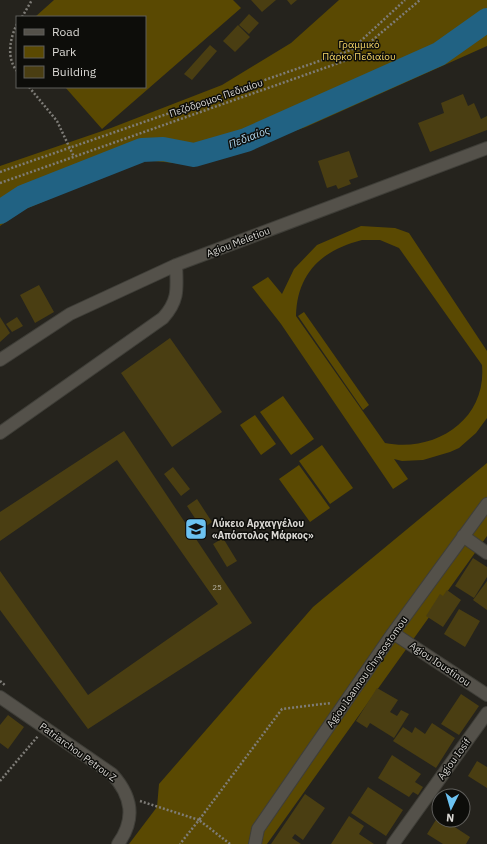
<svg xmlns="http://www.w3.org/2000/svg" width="487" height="844" viewBox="0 0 487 844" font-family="'IBM Plex Sans',sans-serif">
<rect width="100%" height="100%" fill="#25231d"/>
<path fill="#5a4902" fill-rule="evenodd" d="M54,0H233L241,8L102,129L65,87H145V17H35Z
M339,0H487V46L306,127L195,165L143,160L23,210L0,226V166L111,128L222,85L291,43Z
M361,226L395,228L409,233L487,351V418L476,433L459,448L450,452L423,460L402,461L394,459L408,479L393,489L281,324L252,287L268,277L282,294L294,269L317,245ZM362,240H380L399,248L482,365C487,420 435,453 385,443L296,316C297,273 322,250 362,240Z
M304,312L369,405L363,410L298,316Z
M283,396L314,439L291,455L260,412Z
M255,415L276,444L261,455L240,425Z
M322,445L353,488L330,504L299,461Z
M487,463V536L267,844H129L157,807L159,784L313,607Z
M299,465L330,508L310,522L279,479Z"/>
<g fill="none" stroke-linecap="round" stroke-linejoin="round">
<path stroke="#216283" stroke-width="24" d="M0,212L23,197L142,150L163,149L194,155L246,140L439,54L487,20"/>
</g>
<path fill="#4a3e12" d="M251,0H276L262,12Z
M287,0H297L291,5Z
M249,14L259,23L249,34L239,25Z
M238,25L250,37L235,52L223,41Z
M210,45L217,51L192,80L184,74Z
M463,94L468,106L474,103L481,119L487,116V130L430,152L418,123L444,113L441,103Z
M349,151L358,177L349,180L351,184L338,189L336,185L327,188L318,161Z
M39,285L54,312L35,323L20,295Z
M0,317L10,333L0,342Z
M17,317L23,326L12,332L6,324Z
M170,338L222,412L172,447L121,373Z
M124,431L252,623L88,729L0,610V571L88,695L218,604L117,460L0,541V512Z
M173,467L190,489L181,496L164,474Z
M197,499L212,522L202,529L187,506Z
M223,538L237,561L227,567L213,544Z
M473,558L487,567V577L474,598L455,586Z
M487,581V610L473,600Z
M447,590L461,600L443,627L426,616L440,594L443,596Z
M459,609L480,621L465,647L444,634Z
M377,688L398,700L390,712L397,716L401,710L409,714L394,738L370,723L367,728L356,721Z
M461,694L479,706L459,735L441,724Z
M8,715L24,727L8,749L0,743V725Z
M432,723L455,738L436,768L393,741L403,727L412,733L415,727L425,734Z
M392,755L421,774L415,782L423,787L418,795L413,792L409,797L378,778Z
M477,761L487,767V788L468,776Z
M368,787L403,810L386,836L351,813Z
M305,794L325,808L303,840L295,834L292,838L301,844H271Z
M439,815V820H444L470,837L466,844H443L427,834Z
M349,816L364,826L359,834L374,844H331Z"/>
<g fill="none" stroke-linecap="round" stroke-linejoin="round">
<g stroke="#3f3e38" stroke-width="14">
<path id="minor" d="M0,360L70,314L176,265L487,148
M0,433L163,318C179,300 177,289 176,265
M463,536L487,553
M393,633L487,695
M0,697L112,774C132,796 136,819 118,844
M255,844L258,829L393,633L487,504
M393,844L487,713"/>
</g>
<path stroke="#7e7c77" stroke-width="2.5" stroke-dasharray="2 2" stroke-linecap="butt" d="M22,17L32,0
M17,24C10,38 6,58 17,71
M29,87L57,121L74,157
M0,172L351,50L405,0
M0,183L350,59L420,0
M0,681L6,686
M0,781L38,736
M140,801L199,820L180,844
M230,844L199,820L282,709L331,703"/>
<use href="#minor" stroke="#54514a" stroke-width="12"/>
</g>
<defs>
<g id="school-square" transform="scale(1.15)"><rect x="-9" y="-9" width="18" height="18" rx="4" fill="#6cc3f2" stroke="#0d0d0a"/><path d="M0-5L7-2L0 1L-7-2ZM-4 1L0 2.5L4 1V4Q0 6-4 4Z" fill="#111"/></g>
</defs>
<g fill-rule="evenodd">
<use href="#school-square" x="196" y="529"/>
</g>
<g text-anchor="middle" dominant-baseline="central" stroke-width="3" stroke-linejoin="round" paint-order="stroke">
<g font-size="8" fill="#b6b2a4">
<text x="217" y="587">25</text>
</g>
<g font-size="10" fill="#f7d768" stroke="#0d0d0a">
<text x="359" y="44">Γραμμικό<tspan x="359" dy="12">Πάρκο Πεδιαίου</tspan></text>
</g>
<g font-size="10" fill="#dad8d4" stroke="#0d0d0a">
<text transform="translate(216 98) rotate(-19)">Πεζόδρομος Πεδιαίου</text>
<text transform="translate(238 242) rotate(-21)">Agiou Meletiou</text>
<text transform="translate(440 664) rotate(34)">Agiou Ioustinou</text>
<text transform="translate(367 672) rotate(-55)">Agiou Ioannou Chrysostomou</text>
<text transform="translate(78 752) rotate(36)">Patriarchou Petrou Z</text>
<text transform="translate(454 759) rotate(-54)">Agiou Iosif</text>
</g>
<g font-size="10" font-weight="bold" fill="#dad8d4" stroke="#0d0d0a" text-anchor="start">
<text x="212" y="523">Λύκειο Αρχαγγέλου<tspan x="212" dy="12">«Απόστολος Μάρκος»</tspan></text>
</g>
<g font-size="11" font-style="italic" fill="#b4dcf4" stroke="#0d0d0a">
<text transform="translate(249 137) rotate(-21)">Πεδιαίος</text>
</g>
</g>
<rect x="16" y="16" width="130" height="72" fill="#0d0d0a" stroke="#5f5e5b"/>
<rect x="24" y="29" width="20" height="6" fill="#54514a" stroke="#5f5e5b"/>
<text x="52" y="36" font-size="12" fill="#dad8d4">Road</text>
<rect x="24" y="46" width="20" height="12" fill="#5a4902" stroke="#5f5e5b"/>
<text x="52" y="56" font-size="12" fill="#dad8d4">Park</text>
<rect x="24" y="66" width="20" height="12" fill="#4a3e12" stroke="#5f5e5b"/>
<text x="52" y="76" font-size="12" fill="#dad8d4">Building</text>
<g transform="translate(451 808) rotate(185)"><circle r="19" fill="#0d0d0a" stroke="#5f5e5b"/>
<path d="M0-3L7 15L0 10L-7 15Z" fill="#6cc3f2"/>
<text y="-6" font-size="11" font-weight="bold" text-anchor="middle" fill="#dad8d4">N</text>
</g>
</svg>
